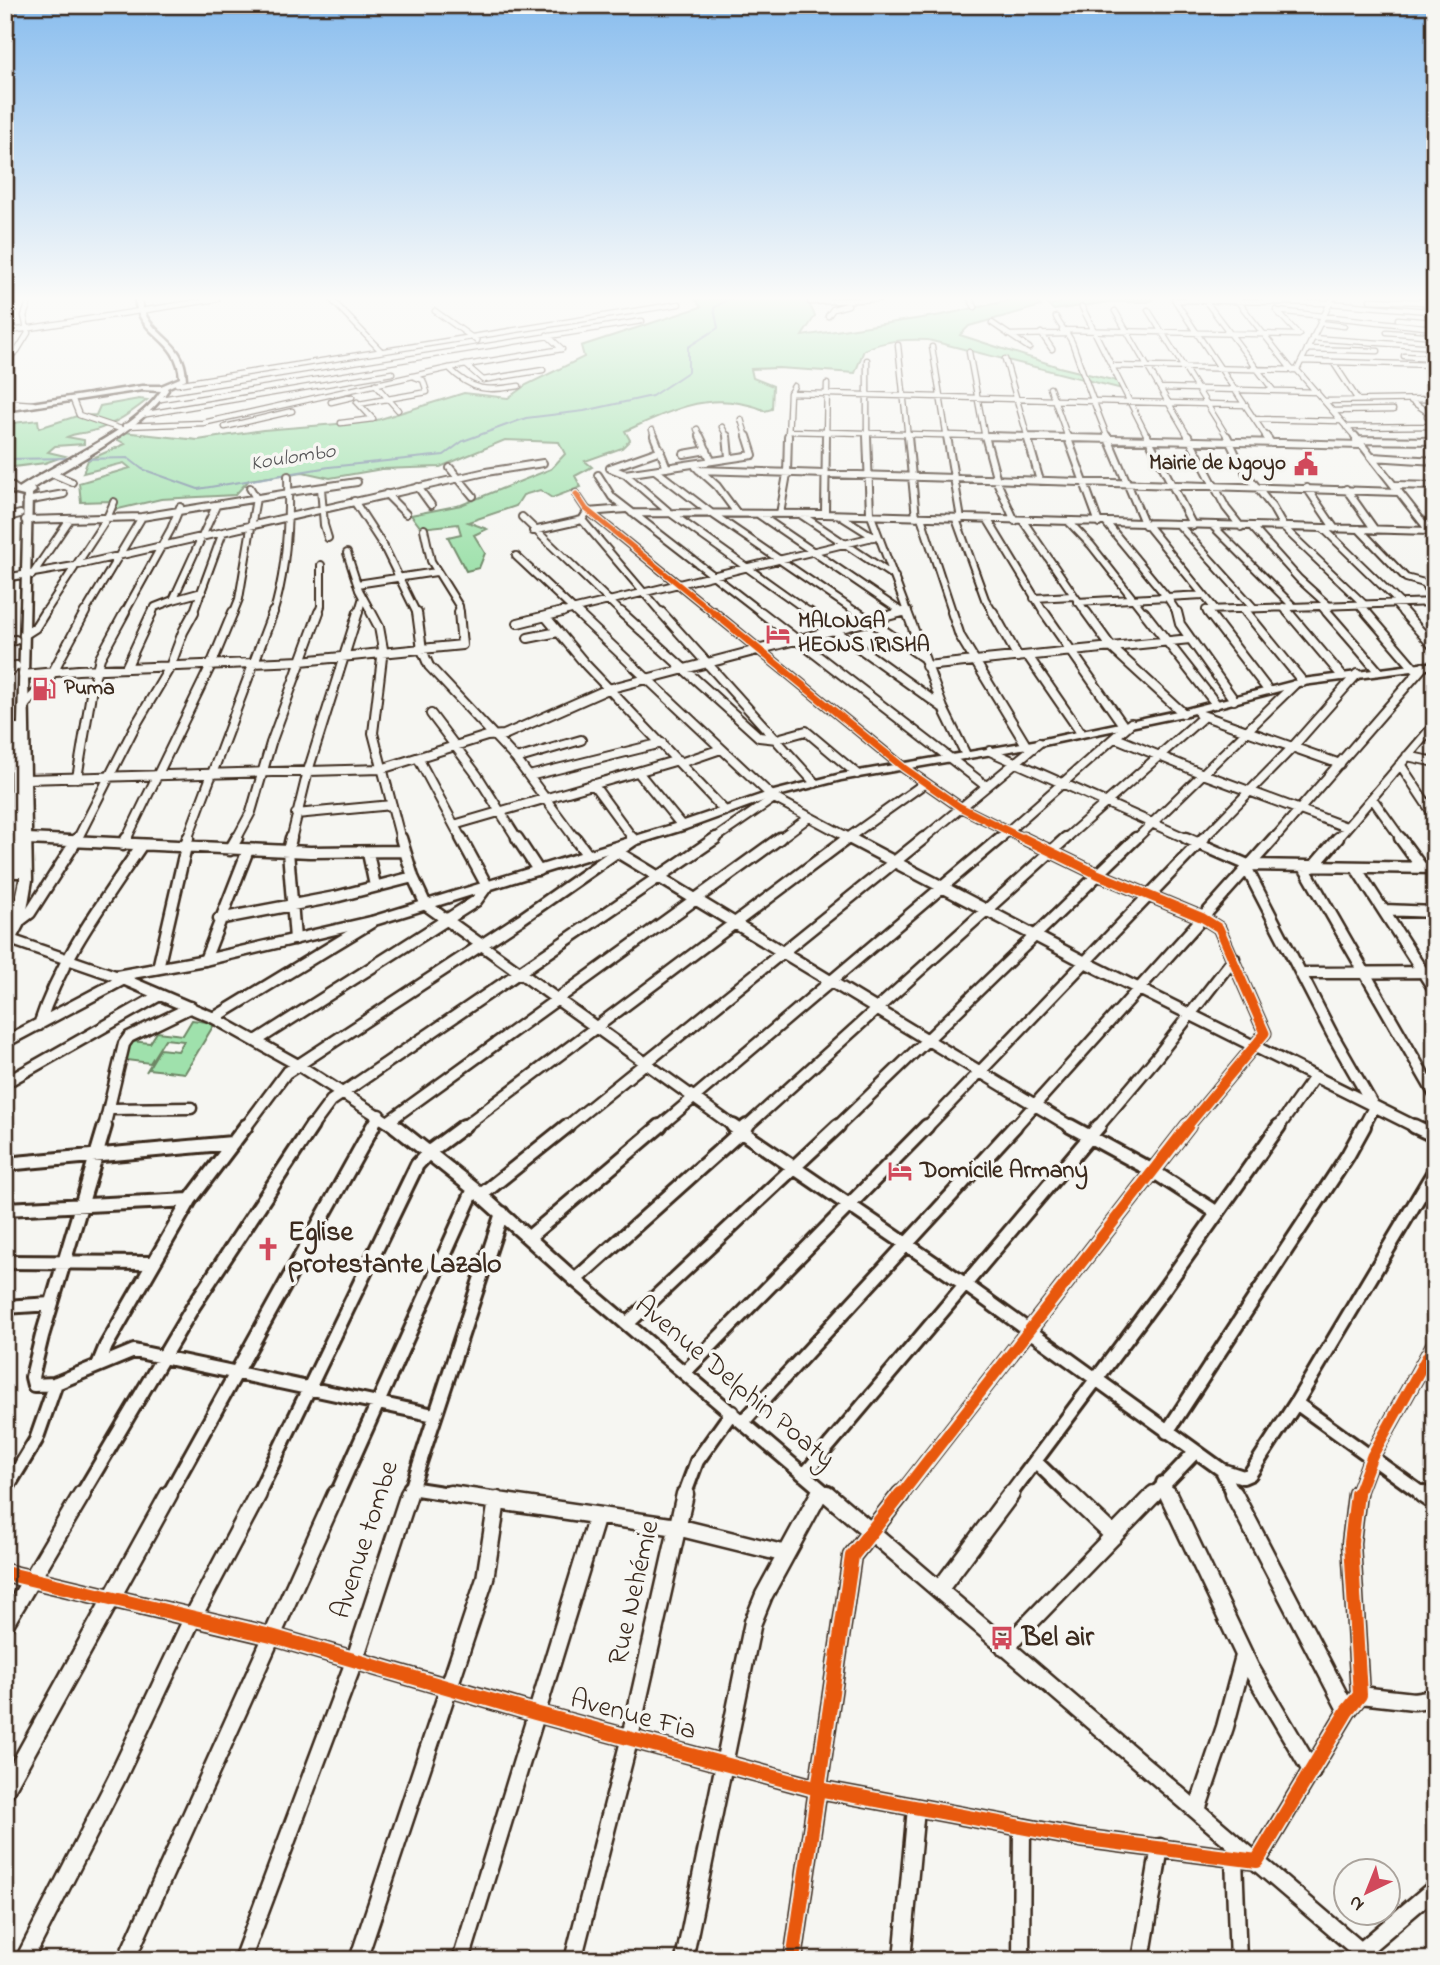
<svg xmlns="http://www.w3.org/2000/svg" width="1440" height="1965" viewBox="0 0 1440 1965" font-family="'Indie Flower',sans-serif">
<rect width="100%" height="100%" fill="#f6f6f2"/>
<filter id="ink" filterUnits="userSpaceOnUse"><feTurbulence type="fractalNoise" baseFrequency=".0143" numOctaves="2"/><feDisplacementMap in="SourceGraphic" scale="14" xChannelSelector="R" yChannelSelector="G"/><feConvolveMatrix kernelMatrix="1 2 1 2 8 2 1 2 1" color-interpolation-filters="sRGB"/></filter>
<g filter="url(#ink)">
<path fill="#9fe1ac" stroke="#6d8665" stroke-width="2" d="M695,299H807L815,316L802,336L942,315L1016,299H1035L1041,306L969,326L960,335L1059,367L1121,382L1122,389L928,340C905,339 885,340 864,350L855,373L778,368L751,369L753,378L773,386L772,409L765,411C757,406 748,405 739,403C698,395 662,415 625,431L630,440L622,448L585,461L592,467L575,476L581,487L552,498L540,490L523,495L516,506L468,522L487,529L474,535L485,553L479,568L466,571L448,537L461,534L458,524L421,528L411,515L461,505L551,469L565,454L559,442L505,440L440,467L382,469L330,478L303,472L249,480L235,495L161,499L110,511L111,501L81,502L79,483L130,468L124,463L83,473L88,460L125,444L115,438L123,432L198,440L263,430L374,421L464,393L508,398L526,385L584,357L581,346L701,307Z
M1057,299H1154L1148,302H1109L1054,310L1048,305L1060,303Z
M139,399L147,400C131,413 109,428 88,432C79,434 75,433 67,437L84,440V444L55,446L48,452L65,456L45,463L5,468V424L38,420L39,428L77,416L96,415L100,406Z
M192,1020L215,1023L185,1073L148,1069L146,1072L160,1049L178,1051L184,1041L165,1039L150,1063L118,1059L130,1041L150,1043L157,1032L183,1035Z"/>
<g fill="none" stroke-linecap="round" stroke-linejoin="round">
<path stroke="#758ba0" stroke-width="2" d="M5,459L72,458
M82,459L128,458L142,469L198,489L329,467L444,455L463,441L526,418L584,411L652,396L688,372V347L718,328L714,308L728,299"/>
<g stroke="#3b2a1e" stroke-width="7">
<path id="street-far5" d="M970,299L975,307
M1174,299L1267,438
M1204,299L1273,390
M1236,299L1292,370
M1332,299L1297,370L1356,438
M332,300L381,351
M1175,300L1329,303L1429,311
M1370,300L1426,302
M810,302L878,299
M1082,307L1148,438
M1148,310L1228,438
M1276,310L1299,335
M435,311L477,341
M1115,311L1189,438
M1277,311L1434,328
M828,316L833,309L848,305
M1056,317C1060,327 1070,335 1073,345C1084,376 1095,407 1108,438
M1398,319L1432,322
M992,323L1029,348
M1320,323L1344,326
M1062,330L1298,335
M5,332L217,299
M1387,332L1435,336
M1041,333L1052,349
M1009,335L1065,334
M1312,338L1435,347
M898,345L908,438
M932,347L947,438
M1307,349L1378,351
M969,352L985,438
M1404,356L1435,358
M1005,359L1028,438
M5,360L17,351L28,333L24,316L30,299
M1302,361L1435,365
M1333,362L1358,400
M466,365L483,380L543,370
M1112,366L1297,370
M449,368C473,392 487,391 519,386
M177,384L679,304
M375,384L398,410
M1050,388L1068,438
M1160,388L1317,392
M790,393L1246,405
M161,399L642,321
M73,400L79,415L121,429
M1410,400L1432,415L1427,416L1435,422
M1325,401L1435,399
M5,402L33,404
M331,402L352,397
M357,402L373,419
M359,404L427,392L423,380L412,376
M1334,411L1393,410
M141,415L392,373
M741,419L747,438
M1255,419L1340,421
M341,423L373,419
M125,426L203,423L449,368L562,349L547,335
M225,427L292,411
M722,427L728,438
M1346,427L1435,426
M697,429L701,438
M652,430L655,438
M788,431L1060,438
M788,438L790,393L794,386
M826,438L827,384
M867,438V360"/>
</g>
<g stroke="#3b2a1e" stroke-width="10">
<path id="street-far4" d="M654,436L667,468
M700,436L711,460
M727,436L729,457
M867,436L870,513L908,614
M908,436L916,517
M947,436L961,519
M985,436L998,484L1015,521
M988,436L1361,445
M1027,436L1040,481
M1067,436L1099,523
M1107,436L1145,525
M1147,436L1193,526
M1188,436L1226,508L1241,527
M1227,436L1239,461L1246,469L1245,472L1272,507L1284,528L1366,606
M1266,436L1271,443
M1355,436L1435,538
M1356,440L1435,441
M684,454L707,450
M1373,457L1435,461
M696,467L717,486L737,513
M450,468L473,496
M610,468L625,474L753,455L747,436
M610,468L661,450
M655,470L711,513L859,614
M699,470L1399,492
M51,473L72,482
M625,474L669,512L812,614
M598,475L612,497L763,614
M5,482L17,490
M1395,485L1435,486
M418,487L431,505
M321,488L324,525L328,538
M1307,488L1335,529
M1346,489L1375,530
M290,492L357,482
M386,494L406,514
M576,494L586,509L715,614
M26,501L64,494
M354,501L384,547L417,614
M626,509L587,512L582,520L662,614
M632,513L825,514L1430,531
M758,514L903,613
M780,514L787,474L788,436
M800,514L895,577
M825,514L826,436
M839,515L874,537
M522,517L623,614
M921,517L953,614
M956,519L985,599L994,614
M25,520L142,517L289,493
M988,520L1045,614
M1023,521L1087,614
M1069,522L1091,545L1145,614
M5,524L12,516L20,514
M1107,524L1167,597L1178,614
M1147,525L1215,609
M1179,525L1254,608
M1213,526L1294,607
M1252,527L1299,579L1330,607
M424,529L431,561L459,606L460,614
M1324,529L1402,605
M1359,529L1406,578L1424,583L1434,602
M533,531L582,520
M347,553L359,590L372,614
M516,556L578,614
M32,575L70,519
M5,578L74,566L486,472L543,463
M357,584L436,572
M1034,598L1073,596
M173,600L202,592
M1077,602L1203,595
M1396,605L1404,614
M1360,606L1367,614
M1283,607L1289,614
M1322,607L1328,614
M1243,609L1247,614
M1206,610L1435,602
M1206,610L1209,614
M44,614L107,518L114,502
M84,614L142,517
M124,614L171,529L180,507
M152,614L155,607L173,600L216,506
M193,614L223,532
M233,614L239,599L256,498L250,488
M273,614C287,570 289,522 288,476
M318,614L321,606V565
M358,614L363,597
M555,614L877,536
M896,614L908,611"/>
</g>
<g stroke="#3b2a1e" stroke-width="12">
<path id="street-far3" d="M371,612L379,627L383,649L373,733L401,840
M417,612L422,650L429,666L516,759L576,840
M576,612L774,798L853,840
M621,612L759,737L777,739L806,731L857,774
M661,612L815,783
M713,612L904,768L960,807L1026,840
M761,612L986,786
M809,612L942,707
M857,612L924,658
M907,612L943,708L966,755
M952,612L960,636L1026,745
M993,612L1018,657
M1044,612L1123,725
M1086,612L1112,648L1183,713
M1144,612L1216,704
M1177,612L1180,624L1234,700
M1208,612L1268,690
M1246,612L1303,682
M1288,612L1342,676
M1327,612L1378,671
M1366,612L1414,668
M1403,612L1435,648
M546,617L586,665L725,811
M518,623L562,612
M24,635L35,628L45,612
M528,638L558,632
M5,641L15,640
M1028,656L1081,733
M926,666L1190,639
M126,668L152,612
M5,674L16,666
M23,675L78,670L301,661L462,645L459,612
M23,707L49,679L85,612
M431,714L477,775L518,840
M1199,714L1340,764
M1116,738L1203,774L1346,827
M990,751L1190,840
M1407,756L1435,762
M418,758L462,840
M516,759L581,740
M680,763L721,749
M1400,764L1435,817
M638,772L682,826
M529,776L662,743
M77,778L92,688L100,658L125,612
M26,779L381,769L487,736L504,735L608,689L903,612
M593,784L634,840
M1372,798L1402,840
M296,814L392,805
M5,822L10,813
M454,825L678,760
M27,839L45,840
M77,840L134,728L170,667L183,632L194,612
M126,840L211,665L233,612
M187,840L273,612
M236,840L251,812L271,743L319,612
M291,840L308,771L358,612
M713,840L774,798
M778,840L809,817
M845,840L925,783
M922,840L1039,743
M998,840L1131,723
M1064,840L1204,716
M1135,840L1294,685
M1202,840L1290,750L1357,674
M1273,840L1423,667
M1336,840L1435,724"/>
</g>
<g stroke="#3b2a1e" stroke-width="15">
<path id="street-far2" d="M291,838L288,851L295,939
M401,838L413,877L426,905L736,1128
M517,838L538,870
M575,838L587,854
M849,838L1085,962L1418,1128
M1023,838L1097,874L1203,918L1219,928L1265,1033L1186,1128
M1186,838L1248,865L1435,868
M1400,838L1422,868
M27,839L310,852L405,851
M123,845L127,838
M230,850L237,838
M614,850L1073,1128
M368,853L375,886
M1246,867L1332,1034L1374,1107L1363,1128
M1304,867L1435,1095
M1313,867L1338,838
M1356,868L1435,991
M1384,910L1435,912
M219,919L335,897L413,877
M5,925L18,922L30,913L78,838
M205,960L248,850
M158,968L188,838
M1301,973L1435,972
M116,976L214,1018L298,1065L397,1128
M214,1018L372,922
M39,1025C61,958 102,904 141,846
M256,1041L476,901L487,886L461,838
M5,1042L124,979
M5,1083L160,995
M110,1109L191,1108
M389,1121L780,838
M104,1128L124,1044L129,1037L191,1007
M245,1128L286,1073L521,919L634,840L632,838
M311,1128L331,1101L716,838
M372,1128L379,1115
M462,1128L848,838
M565,1128L924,838
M658,1128L1000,838
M745,1128L1066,838
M836,1128L1136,838
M926,1128L1204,838
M1014,1128L1274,838
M1097,1128L1157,1057L1234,958
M1278,1128L1314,1077"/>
</g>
<g stroke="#3b2a1e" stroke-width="18">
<path id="street-far1" d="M105,1126L42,1336L32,1377L34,1385L54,1384L134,1351L434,1415
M395,1126L474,1189L575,1280L829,1496
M733,1126L963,1283L1222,1470L1243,1477L1250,1474L1296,1403L1435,1170
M1070,1126L1151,1170L1216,1212
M1414,1126L1435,1136
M5,1164L232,1143
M481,1195L567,1126
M5,1209L190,1200
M529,1237L660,1126
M5,1262L152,1263
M575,1280L747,1126
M5,1307L51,1304
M627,1324L838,1126
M99,1363L106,1346L190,1200L246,1126
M685,1372L927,1126
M1296,1403L1425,1496
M743,1422L1015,1126
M1167,1432L1348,1155L1364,1126
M1036,1462L1071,1496
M1222,1470L1235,1496
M804,1475L1099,1126
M1163,1483L1169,1496
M410,1488L462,1496
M5,1491L36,1440L56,1383
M81,1496L194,1305L312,1126
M168,1496L373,1126
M257,1496L417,1165L429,1152L464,1126
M336,1496L474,1189
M409,1496L502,1213
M684,1496L697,1461L732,1412
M818,1496L821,1490
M900,1496L1188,1126
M1009,1496L1163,1290L1279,1126
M1153,1496L1195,1452
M1357,1496L1372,1456L1435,1343"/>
</g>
<g stroke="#3b2a1e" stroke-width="21">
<path id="street" d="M450,1494L677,1527L786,1554
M827,1494L1371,1960
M1070,1494L1114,1536
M1168,1494L1250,1667L1312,1772
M1234,1494L1347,1711
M1422,1494L1435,1503
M5,1573L271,1636L535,1713L818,1789L1080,1838L1257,1861L1347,1711L1360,1695L1351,1543L1357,1494
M939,1590L1011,1494
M5,1624L82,1494
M1005,1648L1154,1494
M1360,1695L1414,1701L1435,1698
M5,1791L169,1494
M1197,1810L1225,1727L1244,1656
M1234,1859L1238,1960
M1361,1956V1951L1435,1888
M24,1960L117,1778L193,1617L258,1494
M126,1960L336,1494
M242,1960L355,1659L409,1494
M358,1960L485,1579L497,1500
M461,1960L597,1516
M573,1960L630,1737L685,1494
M684,1960L753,1622L764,1595L819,1494
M793,1960L852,1556L901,1494
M902,1960L916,1808
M1021,1960L1022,1827
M1141,1960L1160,1847"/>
</g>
<g stroke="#3b2a1e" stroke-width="5">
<path id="secondary" d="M135,299H141C146,338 185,336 186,379L167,388L168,390C142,429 74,464 33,488L36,491L32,494L28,675L32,880L25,922L17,937L116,971L205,955L371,917L678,823L766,793L841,774L1039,740L1182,710L1303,679L1435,662V668L1303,685L1183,716L1039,746L841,780L774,797L686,829L378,924L205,965L116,981L12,945L5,949V933L11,922L20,880V877H13L11,874L10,726L11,724H18L24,496L12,493C54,462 132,434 161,391L142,390L5,411V407L142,386H161L180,378C178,337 139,338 135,299Z
M1422,299H1428L1435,322V335L1432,333Z"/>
</g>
<use href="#street-far5" stroke="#f6f6f2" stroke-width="4.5"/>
<use href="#street-far4" stroke="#f6f6f2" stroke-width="6"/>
<use href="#street-far3" stroke="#f6f6f2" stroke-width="8"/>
<use href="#street-far2" stroke="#f6f6f2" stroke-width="10"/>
<use href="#street-far1" stroke="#f6f6f2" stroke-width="12"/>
<use href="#street" stroke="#f6f6f2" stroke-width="16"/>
<use href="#secondary" fill="#f6f6f2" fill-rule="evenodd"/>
<g stroke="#f6f6f2" stroke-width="8">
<path id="cycleway-far4" d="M576,494L586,509L715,614"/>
</g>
<g stroke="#f6f6f2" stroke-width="10">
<path id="cycleway-far3" d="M713,612L904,768L960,807L1026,840"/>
</g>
<g stroke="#f6f6f2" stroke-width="13">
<path id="cycleway-far2" d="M1023,838L1097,874L1203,918L1219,928L1265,1033L1186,1128"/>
</g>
<g stroke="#f6f6f2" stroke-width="16">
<path id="cycleway-far1" d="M900,1496L1188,1126
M1357,1496L1372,1456L1435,1343"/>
</g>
<g stroke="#f6f6f2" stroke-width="18">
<path id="cycleway" d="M5,1573L271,1636L535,1713L818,1789L1080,1838L1257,1861L1347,1711L1360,1695L1351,1543L1357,1494
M793,1960L852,1556L901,1494"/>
</g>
<use href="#cycleway-far4" stroke="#e8590c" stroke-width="5"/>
<use href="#cycleway-far3" stroke="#e8590c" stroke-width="7"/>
<use href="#cycleway-far2" stroke="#e8590c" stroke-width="9"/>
<use href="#cycleway-far1" stroke="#e8590c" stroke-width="11"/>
<use href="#cycleway" stroke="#e8590c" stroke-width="14"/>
</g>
</g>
<linearGradient id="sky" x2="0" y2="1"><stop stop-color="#89bdee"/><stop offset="0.52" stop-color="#fbfbf9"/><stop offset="1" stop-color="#fbfbf9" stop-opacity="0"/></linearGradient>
<rect width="1440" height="574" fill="url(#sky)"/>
<defs>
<g id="civic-bare" transform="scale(1.89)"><path d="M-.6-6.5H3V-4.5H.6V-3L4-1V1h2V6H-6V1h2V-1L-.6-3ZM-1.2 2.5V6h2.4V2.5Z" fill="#d1495b" stroke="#f6f6f2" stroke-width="2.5" paint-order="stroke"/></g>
<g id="hotel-bare" transform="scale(1.89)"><path d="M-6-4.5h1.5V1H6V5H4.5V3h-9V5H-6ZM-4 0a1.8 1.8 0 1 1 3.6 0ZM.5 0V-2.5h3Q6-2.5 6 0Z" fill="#d1495b" stroke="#f6f6f2" stroke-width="2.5" paint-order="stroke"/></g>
<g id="fuel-bare" transform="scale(1.89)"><path d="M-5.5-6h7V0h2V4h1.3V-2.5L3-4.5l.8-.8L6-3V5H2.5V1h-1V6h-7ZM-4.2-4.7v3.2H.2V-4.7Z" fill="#d1495b" stroke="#f6f6f2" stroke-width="2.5" paint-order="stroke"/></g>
<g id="church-bare" transform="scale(1.89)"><path d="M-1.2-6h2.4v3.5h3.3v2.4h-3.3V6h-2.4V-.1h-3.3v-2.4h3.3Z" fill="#d1495b" stroke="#f6f6f2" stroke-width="2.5" paint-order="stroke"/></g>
<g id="bus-bare" transform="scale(1.89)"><path d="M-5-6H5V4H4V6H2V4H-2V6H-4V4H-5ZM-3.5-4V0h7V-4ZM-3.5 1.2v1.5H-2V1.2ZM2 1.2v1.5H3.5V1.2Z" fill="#d1495b" stroke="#f6f6f2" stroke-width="2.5" paint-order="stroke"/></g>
</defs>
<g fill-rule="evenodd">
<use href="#civic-bare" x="1306" y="464"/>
<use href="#hotel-bare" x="778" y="634"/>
<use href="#fuel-bare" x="44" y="689"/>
<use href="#hotel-bare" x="900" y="1171"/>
<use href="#church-bare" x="268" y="1249"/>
<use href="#bus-bare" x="1002" y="1638"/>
</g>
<g text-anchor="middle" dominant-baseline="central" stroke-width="7" stroke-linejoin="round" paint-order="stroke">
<g font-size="21" font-style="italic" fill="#535254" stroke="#f6f6f2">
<text transform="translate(293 458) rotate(-9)">Koulombo</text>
</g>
<g font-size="21" font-weight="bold" fill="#3b2a1e" stroke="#f6f6f2" text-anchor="start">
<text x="1286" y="464" text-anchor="end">Mairie de Ngoyo</text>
<text x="798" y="622">MALONGA<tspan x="798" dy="24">HEONS IRISHA</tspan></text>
<text x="64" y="689">Puma</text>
</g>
<g font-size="24" font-weight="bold" fill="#3b2a1e" stroke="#f6f6f2" text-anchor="start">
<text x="920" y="1171">Domicile Armany</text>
</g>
<g font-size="28" font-weight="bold" fill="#3b2a1e" stroke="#f6f6f2" text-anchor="start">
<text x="288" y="1233">Eglise<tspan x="288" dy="32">protestante Lazalo</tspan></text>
<text x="1022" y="1638">Bel air</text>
</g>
<g font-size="28" fill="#3b2a1e" stroke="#f6f6f2">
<text transform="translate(734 1383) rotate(40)">Avenue Delphin Poaty</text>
<text transform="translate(366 1540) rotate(-72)">Avenue tombe</text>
<text transform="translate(635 1593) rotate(-77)">Rue Nehémie</text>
<text transform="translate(633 1716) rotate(15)">Avenue Fia</text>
</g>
</g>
<rect width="1440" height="1965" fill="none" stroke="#f6f6f2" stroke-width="28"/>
<rect x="14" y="14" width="1412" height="1937" fill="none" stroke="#3b2a1e" stroke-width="2.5" filter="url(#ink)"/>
<g transform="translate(1367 1892) rotate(223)"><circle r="33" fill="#f6f6f2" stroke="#aba49d" stroke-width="2"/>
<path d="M0-5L12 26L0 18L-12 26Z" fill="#d1495b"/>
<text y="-10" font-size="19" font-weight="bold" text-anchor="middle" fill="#3b2a1e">N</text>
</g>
</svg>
